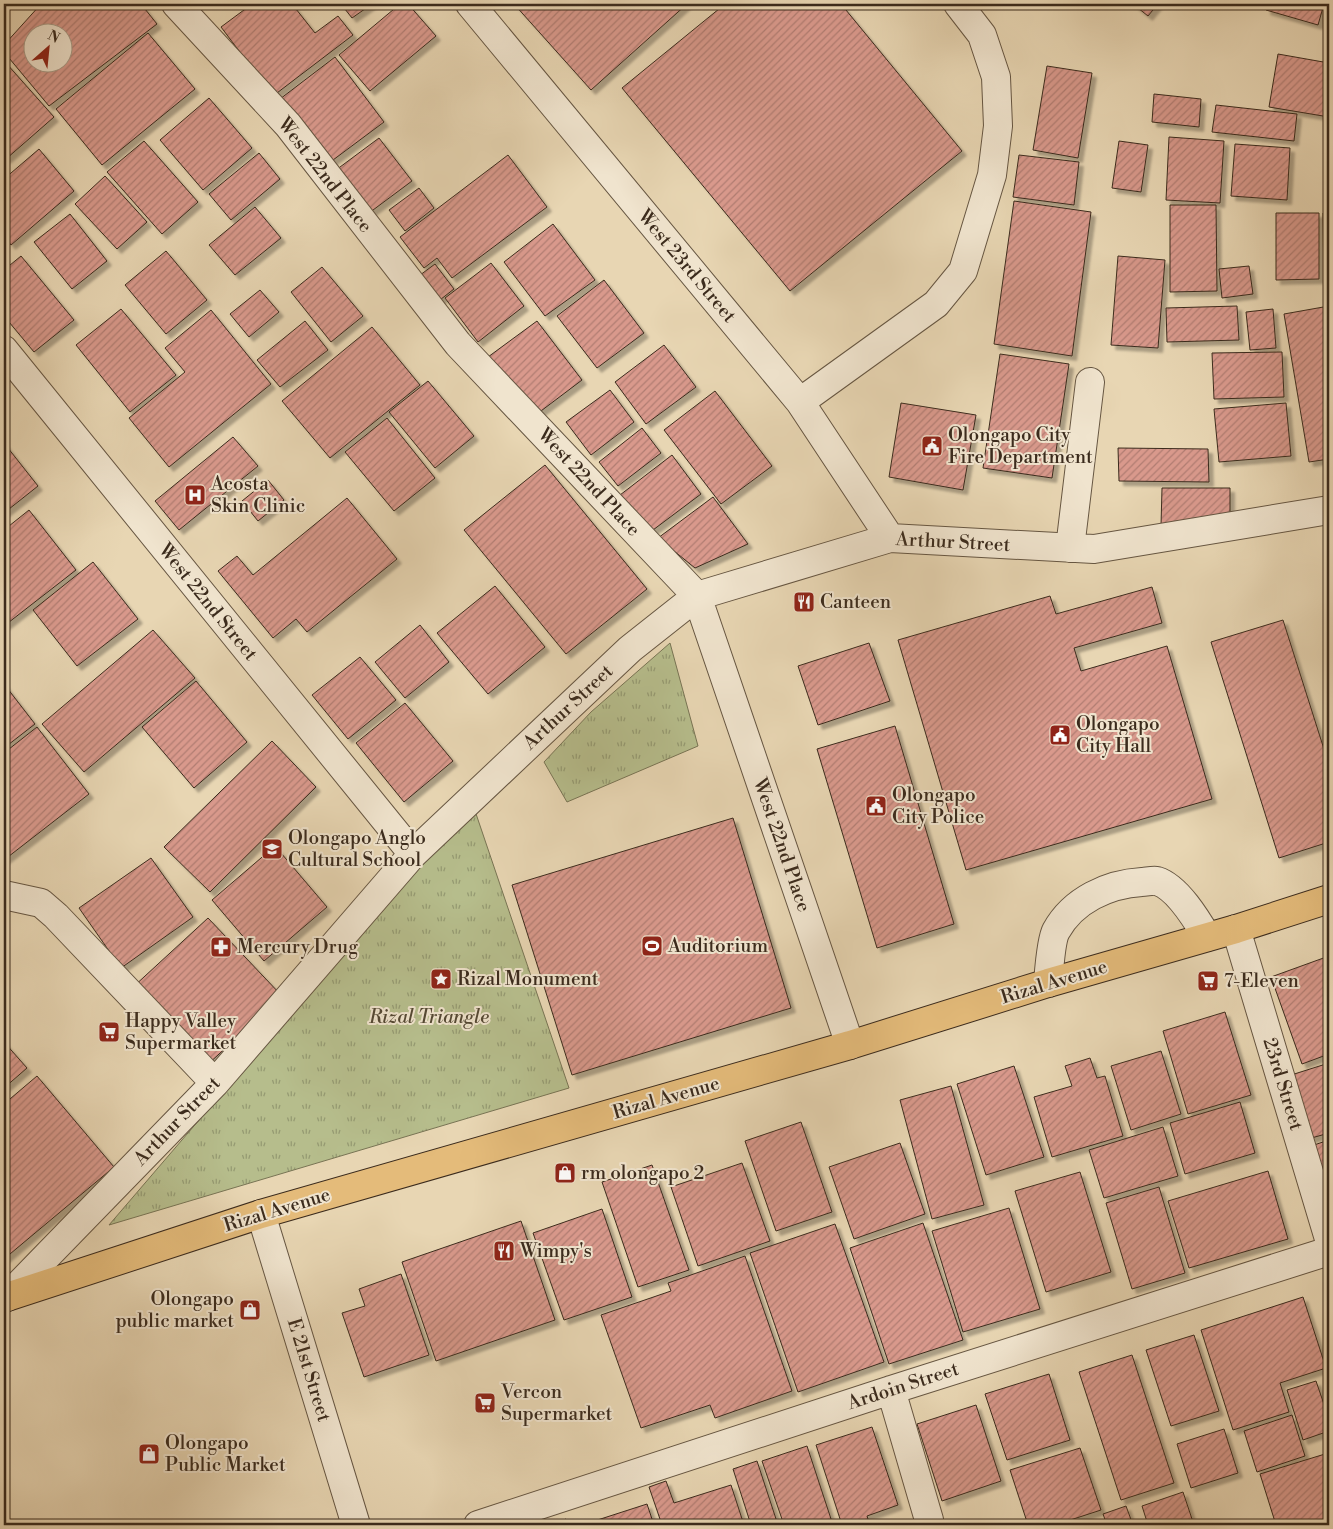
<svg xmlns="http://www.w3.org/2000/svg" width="1333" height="1529" viewBox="0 0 1333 1529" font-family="'Libre Bodoni',serif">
<defs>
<pattern id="park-tufts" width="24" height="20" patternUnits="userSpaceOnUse" patternTransform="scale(1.25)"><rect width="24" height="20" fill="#b6bd8c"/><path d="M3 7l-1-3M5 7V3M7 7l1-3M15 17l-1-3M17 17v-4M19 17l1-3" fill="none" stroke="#959a72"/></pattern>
<pattern id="building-hatch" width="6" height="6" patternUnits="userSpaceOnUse" patternTransform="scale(1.25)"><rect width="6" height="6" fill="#d9998c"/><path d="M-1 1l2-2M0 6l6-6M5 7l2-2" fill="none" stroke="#b17d72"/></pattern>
<filter id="shadow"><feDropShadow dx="4.5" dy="4.5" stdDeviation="1" flood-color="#0004"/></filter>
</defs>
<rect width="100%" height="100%" fill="#e8d6b3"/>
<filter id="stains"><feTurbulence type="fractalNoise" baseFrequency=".004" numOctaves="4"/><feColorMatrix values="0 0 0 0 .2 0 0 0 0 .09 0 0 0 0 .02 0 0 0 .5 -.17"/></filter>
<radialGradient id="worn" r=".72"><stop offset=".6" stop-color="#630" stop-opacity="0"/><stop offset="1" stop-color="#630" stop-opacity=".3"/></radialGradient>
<path fill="url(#park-tufts)" stroke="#787454" d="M670,643L698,746L567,802L544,762L591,712Z
M472,802L569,1088L109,1225Z"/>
<path fill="url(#building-hatch)" stroke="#3b2b1d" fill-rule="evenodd" filter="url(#shadow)" d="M41,4H141L157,24L49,106L4,52V45ZM32,32H62V62H32Z
M252,4H292L315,33L338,16L353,35L273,96L221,27Z
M341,4H372L352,18Z
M400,4H408L436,36L370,91L339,55Z
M514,4H687L591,90Z
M725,4H841L962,151L790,291L622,88Z
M1133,4H1158L1148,16Z
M1267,4H1324L1318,25L1266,10Z
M148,33L195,89L102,165L56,109Z
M1278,54L1329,63V117L1269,107Z
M335,57L384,122L329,163L280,99Z
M6,63L54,117L6,159L4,157V66Z
M1047,66L1092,73L1078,158L1033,150Z
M1154,94L1201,99L1199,127L1152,122Z
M209,98L252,148L203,190L160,140Z
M1216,105L1297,114L1294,141L1212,132Z
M1169,137L1224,141L1220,203L1166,200Z
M379,138L412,181L369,213L336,170Z
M144,141L198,202L162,234L107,172Z
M1119,141L1148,145L1141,192L1112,188Z
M1235,144L1290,148L1287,200L1231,196Z
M39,149L74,191L11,245L4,236V179Z
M259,153L280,179L231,220L209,194Z
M508,155L547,207L452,278L437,258L424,268L400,237Z
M1019,155L1079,162L1074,205L1013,197Z
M105,176L147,222L117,249L75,204Z
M419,188L434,208L405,231L389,210Z
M1014,201L1091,212L1072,356L994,344Z
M1170,205H1216L1217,291L1170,292Z
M255,207L281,238L235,275L209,245Z
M1276,213H1319V279L1276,280Z
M1323,213H1329V285H1324Z
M70,214L107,261L72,289L34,242Z
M553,224L595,280L545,316L504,262Z
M166,251L207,300L166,334L125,285Z
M21,256L74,320L34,352L4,316V270Z
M1118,256L1165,260L1158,348L1111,345Z
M491,263L524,306L478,342L445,298Z
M435,264L454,289L436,303L416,278Z
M1249,266L1253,294L1222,298L1219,269Z
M322,267L363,316L331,342L291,292Z
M604,280L644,333L597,368L557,316Z
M260,290L279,312L249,337L230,314Z
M1237,306L1239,340L1167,342L1166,308Z
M1329,306V459L1309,462L1284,314Z
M121,309L176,375L130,412L76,345Z
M1273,309L1276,348L1250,350L1246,312Z
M211,310L271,384L169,467L129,418L185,372L165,348Z
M305,321L328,350L280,387L257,360Z
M537,321L582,380L533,417L488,357Z
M372,327L420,385L330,458L282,401Z
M664,345L696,387L646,424L615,382Z
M1282,352L1284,397L1214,399L1212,353Z
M1000,354L1069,364L1052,478L983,468Z
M428,381L474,436L435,468L389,412Z
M610,390L634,422L591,455L566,422Z
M715,391L772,466L721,504L664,430Z
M901,403L976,415L963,490L889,477Z
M1286,403L1291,456L1219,462L1214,409Z
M387,418L435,478L394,511L345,452Z
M642,428L661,453L618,486L599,462Z
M233,437L258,466L179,530L155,501Z
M4,443L38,486L4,513Z
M1118,448L1208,449L1209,482L1119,481Z
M672,455L701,494L649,533L620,495Z
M545,465L647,589L566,654L464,530Z
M268,480L284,500L258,521L242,501Z
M1162,488H1230V526H1161Z
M713,497L748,544L695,568L658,538Z
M347,498L397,559L307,632L296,619L273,638L218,571L237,556L253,575Z
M29,510L76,570L4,626V530Z
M93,562L138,619L77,666L33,610Z
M495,586L545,647L488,694L437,633Z
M1152,587L1162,623L1074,648L1081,671L1167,646L1212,799L966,870L898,640L1050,596L1056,614Z
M1283,620L1329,765V842L1279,858L1211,642Z
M420,625L449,662L405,698L375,662Z
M153,630L195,678L84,772L42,724Z
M869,643L890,701L818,725L798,666Z
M360,657L396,700L348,739L312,695Z
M196,681L247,742L194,788L142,727Z
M4,684L35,724L4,748Z
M405,703L453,761L404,802L356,743Z
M895,726L954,924L877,948L817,749Z
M37,727L89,794L4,860V753Z
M272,741L316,787L210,892L164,847Z
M733,818L791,1008L572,1075L512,885Z
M275,846L327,907L264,961L212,900Z
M151,858L193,917L121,968L79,908Z
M208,918L282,996L206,1066L132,988Z
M1329,956V1054L1302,1064L1271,977Z
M1225,1012L1251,1095L1188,1114L1163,1031Z
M4,1042L27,1068L4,1088Z
M1161,1051L1181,1114L1131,1130L1111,1066Z
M1090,1058L1097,1078L1105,1076L1123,1136L1052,1157L1034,1097L1072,1086L1065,1066Z
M1329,1063V1133L1308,1139L1288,1076Z
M1014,1066L1044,1157L986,1175L957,1084Z
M37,1076L114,1167L4,1259V1104Z
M951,1086L984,1205L932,1219L900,1100Z
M1240,1102L1255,1153L1185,1174L1170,1123Z
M801,1122L832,1212L776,1231L745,1141Z
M1163,1127L1178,1176L1104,1198L1089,1150Z
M1329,1140V1196L1314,1145Z
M900,1143L925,1214L854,1239L829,1167Z
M742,1163L770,1241L698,1266L671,1187Z
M652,1165L689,1270L638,1287L602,1182Z
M1268,1171L1288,1239L1189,1268L1168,1201Z
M1080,1172L1111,1272L1046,1292L1015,1191Z
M1159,1187L1185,1273L1132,1289L1106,1203Z
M1009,1208L1040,1309L963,1332L932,1231Z
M602,1209L632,1297L564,1320L533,1233Z
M521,1221L555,1320L436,1361L402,1262Z
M923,1223L963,1340L889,1364L850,1248Z
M835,1224L884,1362L798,1392L750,1253Z
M745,1256L792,1391L715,1418L710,1405L641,1428L601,1315L671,1291L668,1283Z
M401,1274L429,1355L364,1377L342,1313L365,1306L359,1289Z
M1303,1297L1326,1368L1280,1383L1289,1412L1233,1430L1201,1330Z
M1194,1335L1219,1411L1171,1426L1146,1350Z
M1132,1355L1174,1483L1121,1500L1079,1372Z
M1049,1374L1070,1440L1007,1460L985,1394Z
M1316,1381L1329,1419V1431L1303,1440L1287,1390Z
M976,1405L1001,1481L942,1501L917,1424Z
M1292,1415L1305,1456L1257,1472L1244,1431Z
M872,1427L898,1505L867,1516L870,1525H842L816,1445Z
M1224,1429L1238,1473L1191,1488L1177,1444Z
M807,1446L833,1525H784L762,1461Z
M1080,1448L1101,1510L1055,1525H1028L1010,1470Z
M1325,1454L1329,1467V1522L1319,1525H1276L1260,1474Z
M757,1461L778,1525H751L733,1469Z
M666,1481L674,1503L731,1485L744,1525H662L649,1487Z
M1183,1492L1194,1525H1148L1142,1506Z
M647,1504L654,1525H582Z
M1126,1506L1133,1525H1107L1103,1514Z
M566,1519L568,1525H548Z"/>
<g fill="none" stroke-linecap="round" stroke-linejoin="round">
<g stroke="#665642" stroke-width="30">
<path id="minor" d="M176,4L288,125L458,344L697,596L850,1045
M470,4L800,402L890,538
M4,350L413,854
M800,402L936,304L963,271L992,175L998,126L996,77L982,35L958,4
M1070,548L1090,382
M4,895L41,903L56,916L215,1083
M1236,929L1329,1239
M1048,983C1049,971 1051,940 1056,931C1073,900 1108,884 1142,882C1146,882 1153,880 1157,881C1177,887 1197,920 1207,937
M261,1214L356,1525
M7,1297L215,1083L413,854L630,649L697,596L890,538L1094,549L1329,510
M891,1390L929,1520
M478,1525L891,1390L1329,1251"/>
</g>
<g stroke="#3b2b1d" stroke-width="30">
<path id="highway" d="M4,1298L261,1214L850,1045L1048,983L1236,929L1329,899"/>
</g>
<use href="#minor" stroke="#f0e4ce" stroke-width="28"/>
<use href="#highway" stroke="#e4bb7a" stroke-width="28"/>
</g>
<defs>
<g id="civic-square" transform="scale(1.125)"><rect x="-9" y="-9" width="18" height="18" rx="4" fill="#8f2418" stroke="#f0e4ce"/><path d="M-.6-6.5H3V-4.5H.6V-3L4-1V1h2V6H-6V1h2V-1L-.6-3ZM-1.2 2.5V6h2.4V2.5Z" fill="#fff"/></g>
<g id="hospital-square" transform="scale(1.125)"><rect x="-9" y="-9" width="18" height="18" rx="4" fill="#8f2418" stroke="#f0e4ce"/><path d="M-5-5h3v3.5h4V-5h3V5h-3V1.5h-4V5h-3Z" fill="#fff"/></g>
<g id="restaurant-square" transform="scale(1.125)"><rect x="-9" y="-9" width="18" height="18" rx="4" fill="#8f2418" stroke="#f0e4ce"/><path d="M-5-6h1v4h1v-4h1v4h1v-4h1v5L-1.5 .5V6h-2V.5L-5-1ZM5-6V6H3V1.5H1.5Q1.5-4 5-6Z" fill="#fff"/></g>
<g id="school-square" transform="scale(1.125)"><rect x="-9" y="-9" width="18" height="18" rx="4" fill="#8f2418" stroke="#f0e4ce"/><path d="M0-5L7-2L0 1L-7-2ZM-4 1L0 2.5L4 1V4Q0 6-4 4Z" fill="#fff"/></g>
<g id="stadium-square" transform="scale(1.125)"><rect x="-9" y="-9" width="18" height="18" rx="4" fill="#8f2418" stroke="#f0e4ce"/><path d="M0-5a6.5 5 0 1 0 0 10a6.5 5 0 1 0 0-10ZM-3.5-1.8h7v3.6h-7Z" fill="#fff"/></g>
<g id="pharmacy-square" transform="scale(1.125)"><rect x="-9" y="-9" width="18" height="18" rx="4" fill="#8f2418" stroke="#f0e4ce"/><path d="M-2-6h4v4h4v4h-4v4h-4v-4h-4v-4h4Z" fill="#fff"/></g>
<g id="sight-square" transform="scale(1.125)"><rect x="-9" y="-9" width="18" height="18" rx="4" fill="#8f2418" stroke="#f0e4ce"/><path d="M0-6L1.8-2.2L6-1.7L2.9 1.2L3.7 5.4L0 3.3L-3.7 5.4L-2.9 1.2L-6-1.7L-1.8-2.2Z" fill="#fff"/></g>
<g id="supermarket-square" transform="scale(1.125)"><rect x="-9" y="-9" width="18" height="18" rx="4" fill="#8f2418" stroke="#f0e4ce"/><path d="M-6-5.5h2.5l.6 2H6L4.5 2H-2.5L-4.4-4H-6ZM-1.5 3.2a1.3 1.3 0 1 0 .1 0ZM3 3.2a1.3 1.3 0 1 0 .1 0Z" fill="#fff"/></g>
<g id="shop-square" transform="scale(1.125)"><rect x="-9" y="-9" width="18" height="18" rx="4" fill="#8f2418" stroke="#f0e4ce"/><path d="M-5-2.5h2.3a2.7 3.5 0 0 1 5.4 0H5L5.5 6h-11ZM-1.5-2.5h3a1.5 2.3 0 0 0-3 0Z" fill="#fff"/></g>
</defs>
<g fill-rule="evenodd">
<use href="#civic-square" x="932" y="446"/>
<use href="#hospital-square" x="195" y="495"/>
<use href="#restaurant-square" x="804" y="602"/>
<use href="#civic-square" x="1060" y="735"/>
<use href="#civic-square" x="876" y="806"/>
<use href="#school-square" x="272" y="849"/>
<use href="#stadium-square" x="652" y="946"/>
<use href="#pharmacy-square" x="221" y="947"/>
<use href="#sight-square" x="441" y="979"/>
<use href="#supermarket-square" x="1208" y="981"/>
<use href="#supermarket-square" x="109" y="1032"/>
<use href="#shop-square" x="565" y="1173"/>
<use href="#restaurant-square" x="504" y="1251"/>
<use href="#shop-square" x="250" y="1310"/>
<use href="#supermarket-square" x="485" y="1403"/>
<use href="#shop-square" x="149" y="1454"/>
</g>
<g text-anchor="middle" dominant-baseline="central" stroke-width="4" stroke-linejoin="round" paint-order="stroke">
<g font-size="19" fill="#3b2b1d" stroke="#f0e4ce">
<text transform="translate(325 175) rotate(52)">West 22nd Place</text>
<text transform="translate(687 266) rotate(50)">West 23rd Street</text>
<text transform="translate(589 482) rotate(47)">West 22nd Place</text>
<text transform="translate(953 542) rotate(3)">Arthur Street</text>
<text transform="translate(208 602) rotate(51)">West 22nd Street</text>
<text transform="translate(568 707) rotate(-43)">Arthur Street</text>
<text transform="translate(782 845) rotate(71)">West 22nd Place</text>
<text transform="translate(1054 982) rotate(-17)">Rizal Avenue</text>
<text transform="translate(1283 1084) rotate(73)">23rd Street</text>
<text transform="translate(666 1098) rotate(-16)">Rizal Avenue</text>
<text transform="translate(177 1121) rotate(-46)">Arthur Street</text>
<text transform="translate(277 1210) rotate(-17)">Rizal Avenue</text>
<text transform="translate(309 1370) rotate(73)">E 21st Street</text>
<text transform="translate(903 1386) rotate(-18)">Ardoin Street</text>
</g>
<g font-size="19" fill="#3b2b1d" stroke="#f0e4ce" text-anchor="start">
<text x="948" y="435">Olongapo City<tspan x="948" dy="22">Fire Department</tspan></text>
<text x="211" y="484">Acosta<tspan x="211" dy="22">Skin Clinic</tspan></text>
<text x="820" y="602">Canteen</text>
<text x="1076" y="724">Olongapo<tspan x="1076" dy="22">City Hall</tspan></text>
<text x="892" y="795">Olongapo<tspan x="892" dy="22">City Police</tspan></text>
<text x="288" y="838">Olongapo Anglo<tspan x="288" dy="22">Cultural School</tspan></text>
<text x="668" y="946">Auditorium</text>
<text x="237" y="947">Mercury Drug</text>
<text x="457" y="979">Rizal Monument</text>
<text x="1224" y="981">7-Eleven</text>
<text x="125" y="1021">Happy Valley<tspan x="125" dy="22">Supermarket</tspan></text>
<text x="581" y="1173">rm olongapo 2</text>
<text x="520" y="1251">Wimpy's</text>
<text x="234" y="1299" text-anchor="end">Olongapo<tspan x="234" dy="22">public market</tspan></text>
<text x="501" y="1392">Vercon<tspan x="501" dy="22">Supermarket</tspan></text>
<text x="165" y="1443">Olongapo<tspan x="165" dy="22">Public Market</tspan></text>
</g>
<g font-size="19" font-style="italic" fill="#544833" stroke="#f0e4ce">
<text x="429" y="1017">Rizal Triangle</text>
</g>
</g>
<rect width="1333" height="1529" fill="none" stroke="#e8d6b3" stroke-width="20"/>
<rect x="5" y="5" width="1323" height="1519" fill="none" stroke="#3b2b1d" stroke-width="2.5"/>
<rect x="10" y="10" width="1313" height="1509" fill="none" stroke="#3b2b1d"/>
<g transform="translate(48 48) rotate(27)"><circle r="24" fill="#f0e4ce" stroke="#a89a87"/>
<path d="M0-4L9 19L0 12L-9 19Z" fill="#8f2418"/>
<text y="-8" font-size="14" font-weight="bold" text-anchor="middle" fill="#3b2b1d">N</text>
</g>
<rect width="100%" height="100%" filter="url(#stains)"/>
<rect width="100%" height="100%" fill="url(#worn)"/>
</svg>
